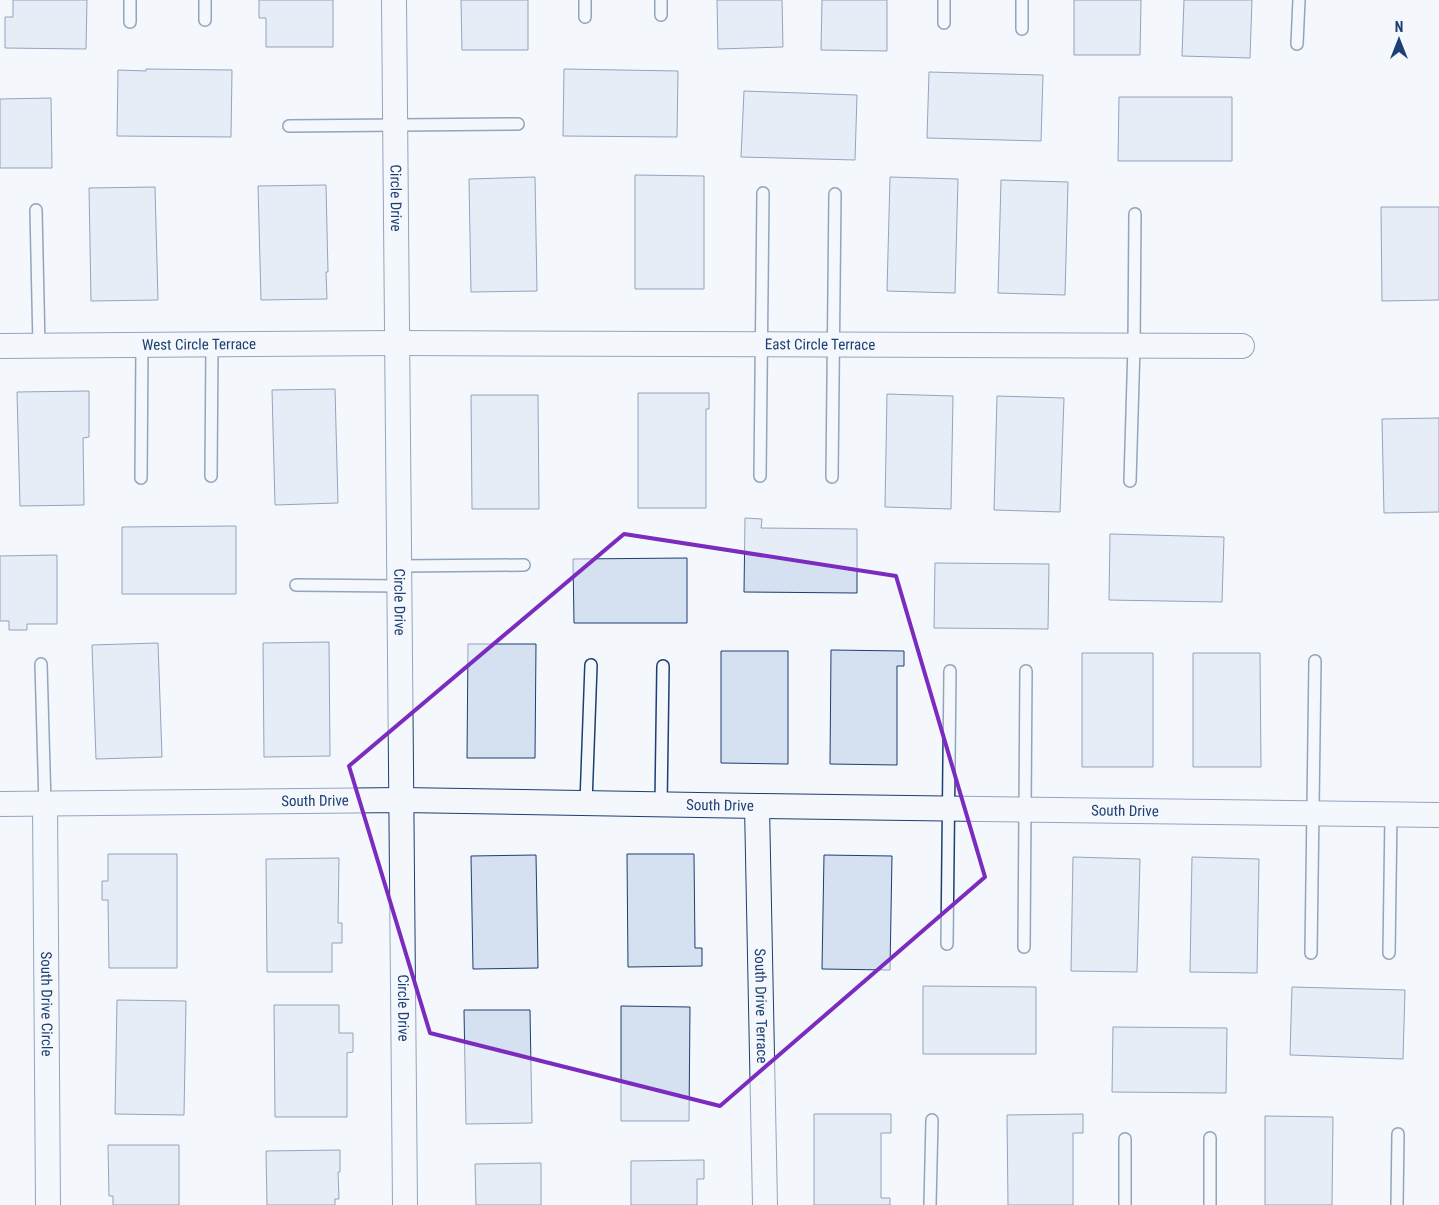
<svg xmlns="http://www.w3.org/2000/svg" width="1439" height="1205" viewBox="0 0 1439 1205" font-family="'Roboto Condensed',sans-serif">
<rect width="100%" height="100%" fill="#f4f7fb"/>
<path fill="#d5e0f0" stroke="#1d3f73" d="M13,0H87L86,49L5,48V17H13Z
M259,0H333V47H266V18H259Z
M461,0H528V50H462Z
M717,0H782L783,47L718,49Z
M822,0H887V51L821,50Z
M1074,0H1141L1140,55H1074Z
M1184,0H1252L1250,58L1182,56Z
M146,69L232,70L231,137L117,136L118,70L146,71Z
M564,69L678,71L677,137L563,136Z
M929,72L1043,75L1041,141L927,138Z
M744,91L857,95L855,160L741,157Z
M1119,97H1232V161H1118Z
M51,98L52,168H0V99Z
M635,175L704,176V289H635Z
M535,177L537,291L471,292L469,179Z
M890,177L958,179L955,293L887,291Z
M1001,180L1068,182L1065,295L998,293Z
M326,185L328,272H326L327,299L261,300L258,186Z
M155,187L158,300L91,301L89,188Z
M1381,207H1439V300L1382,301Z
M335,389L338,503L275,505L272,390Z
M89,391V437L83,438L84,505L20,506L17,392Z
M638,393H709V409H706V508H638Z
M887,394L953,396L951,509L885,507Z
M471,395H538L539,509H472Z
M997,396L1064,398L1060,512L994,510Z
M1439,418V512L1384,513L1382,419Z
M745,518L762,519L761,528L857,529V593L744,592Z
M236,526V594H122V527Z
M1110,534L1224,537L1222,602L1109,600Z
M57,555V624H27V630H9V621H0V556Z
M687,558V623H574L573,559Z
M935,563L1049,564L1048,629L934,628Z
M329,642L330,756L264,757L263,643Z
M158,643L162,757L96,759L92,645Z
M468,644H536L535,758H467Z
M831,650L904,651V666H897V765L830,764Z
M721,651H788V764L721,763Z
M1082,653H1153V767H1082Z
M1193,653H1260L1261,767H1193Z
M108,854H177V968H109L108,900H102V881H108Z
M627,854H694L695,948H702V966L628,967Z
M536,855L538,968L473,969L471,856Z
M824,855L892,856L890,970L822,969Z
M1073,857L1140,859L1137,972L1071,971Z
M1192,857L1259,859L1257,973L1190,972Z
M339,858L338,923H342V943H332V972H267L266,859Z
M923,986L1036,987V1054H923Z
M1292,987L1405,990L1403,1059L1290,1055Z
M117,1000L186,1001L184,1115L115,1114Z
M274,1005H339V1033H353V1052L347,1053V1117H275Z
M621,1006L690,1007L689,1121H621Z
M464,1010H530L532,1123L466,1124Z
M1113,1027L1227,1028L1226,1093L1112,1092Z
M814,1114H891V1133H881V1198H890V1205H814Z
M1083,1114V1133H1073V1205H1008L1007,1115Z
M1265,1116L1333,1117L1332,1205H1265Z
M108,1145H179V1205H113V1196H109Z
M340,1150V1172H338L339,1199H335V1205H267L266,1151Z
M704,1160V1179H697V1205H631V1161Z
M541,1163V1205H476L475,1164Z"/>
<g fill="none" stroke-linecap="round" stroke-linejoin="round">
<g stroke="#1d3f73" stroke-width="14">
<path id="lane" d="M130,0V22
M205,0V20
M585,0V17
M661,15V0
M944,23V0
M1022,29V0
M1297,44L1299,0
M289,126L518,124
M36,210L39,346
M211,476L212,344
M760,476L763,193
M832,477L835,194
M141,478L142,345
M1130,481L1134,346L1135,214
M400,566L524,565
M296,585L400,586
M41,664L45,804
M586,803L591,665
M661,805L663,666
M947,944L950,671
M1024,947L1026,671
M1311,953L1315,661
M1389,953L1391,814
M1210,1138V1205
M1125,1139V1205
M930,1205L932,1120
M1397,1205L1398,1134"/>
</g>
<g stroke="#1d3f73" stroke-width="26">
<g id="street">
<path id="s1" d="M394,0L405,1205"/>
<path id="s2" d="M0,346L398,343L1242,346"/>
<path id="s3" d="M0,804L402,800L757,806L1439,815"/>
<path id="s4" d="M45,804L48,1205"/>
<path id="s5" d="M757,806L765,1205"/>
</g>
</g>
<use href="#lane" stroke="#f4f7fb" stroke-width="11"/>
<use href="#street" stroke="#f4f7fb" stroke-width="24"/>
</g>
<path d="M0 0H1439V1205H0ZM624,534L896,576L985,877L720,1106L430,1033L349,766Z" fill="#f4f7fb" fill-opacity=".55" fill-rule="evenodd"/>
<path fill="none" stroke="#7b2cbf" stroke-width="4" stroke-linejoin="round" d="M624,534L896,576L985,877L720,1106L430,1033L349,766Z"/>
<g text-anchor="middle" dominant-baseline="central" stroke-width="4" stroke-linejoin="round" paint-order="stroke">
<g font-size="15" fill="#1d3f73" stroke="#f4f7fb">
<text stroke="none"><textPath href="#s1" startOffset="198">Circle Drive</textPath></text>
<text stroke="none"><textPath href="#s2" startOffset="199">West Circle Terrace</textPath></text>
<text stroke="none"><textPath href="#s2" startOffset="820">East Circle Terrace</textPath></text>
<text stroke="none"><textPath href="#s1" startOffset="602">Circle Drive</textPath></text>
<text stroke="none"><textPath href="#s3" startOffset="315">South Drive</textPath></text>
<text stroke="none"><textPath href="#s3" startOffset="720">South Drive</textPath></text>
<text stroke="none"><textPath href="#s3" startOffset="1125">South Drive</textPath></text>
<text stroke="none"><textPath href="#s4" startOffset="200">South Drive Circle</textPath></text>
<text stroke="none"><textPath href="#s5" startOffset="200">South Drive Terrace</textPath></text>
<text stroke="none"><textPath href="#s1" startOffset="1008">Circle Drive</textPath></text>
</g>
</g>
<g transform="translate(1399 40)" stroke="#f4f7fb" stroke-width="4" paint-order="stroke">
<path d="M0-4L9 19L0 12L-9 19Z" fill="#1d3f73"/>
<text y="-8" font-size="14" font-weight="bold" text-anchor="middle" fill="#1d3f73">N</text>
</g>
</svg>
